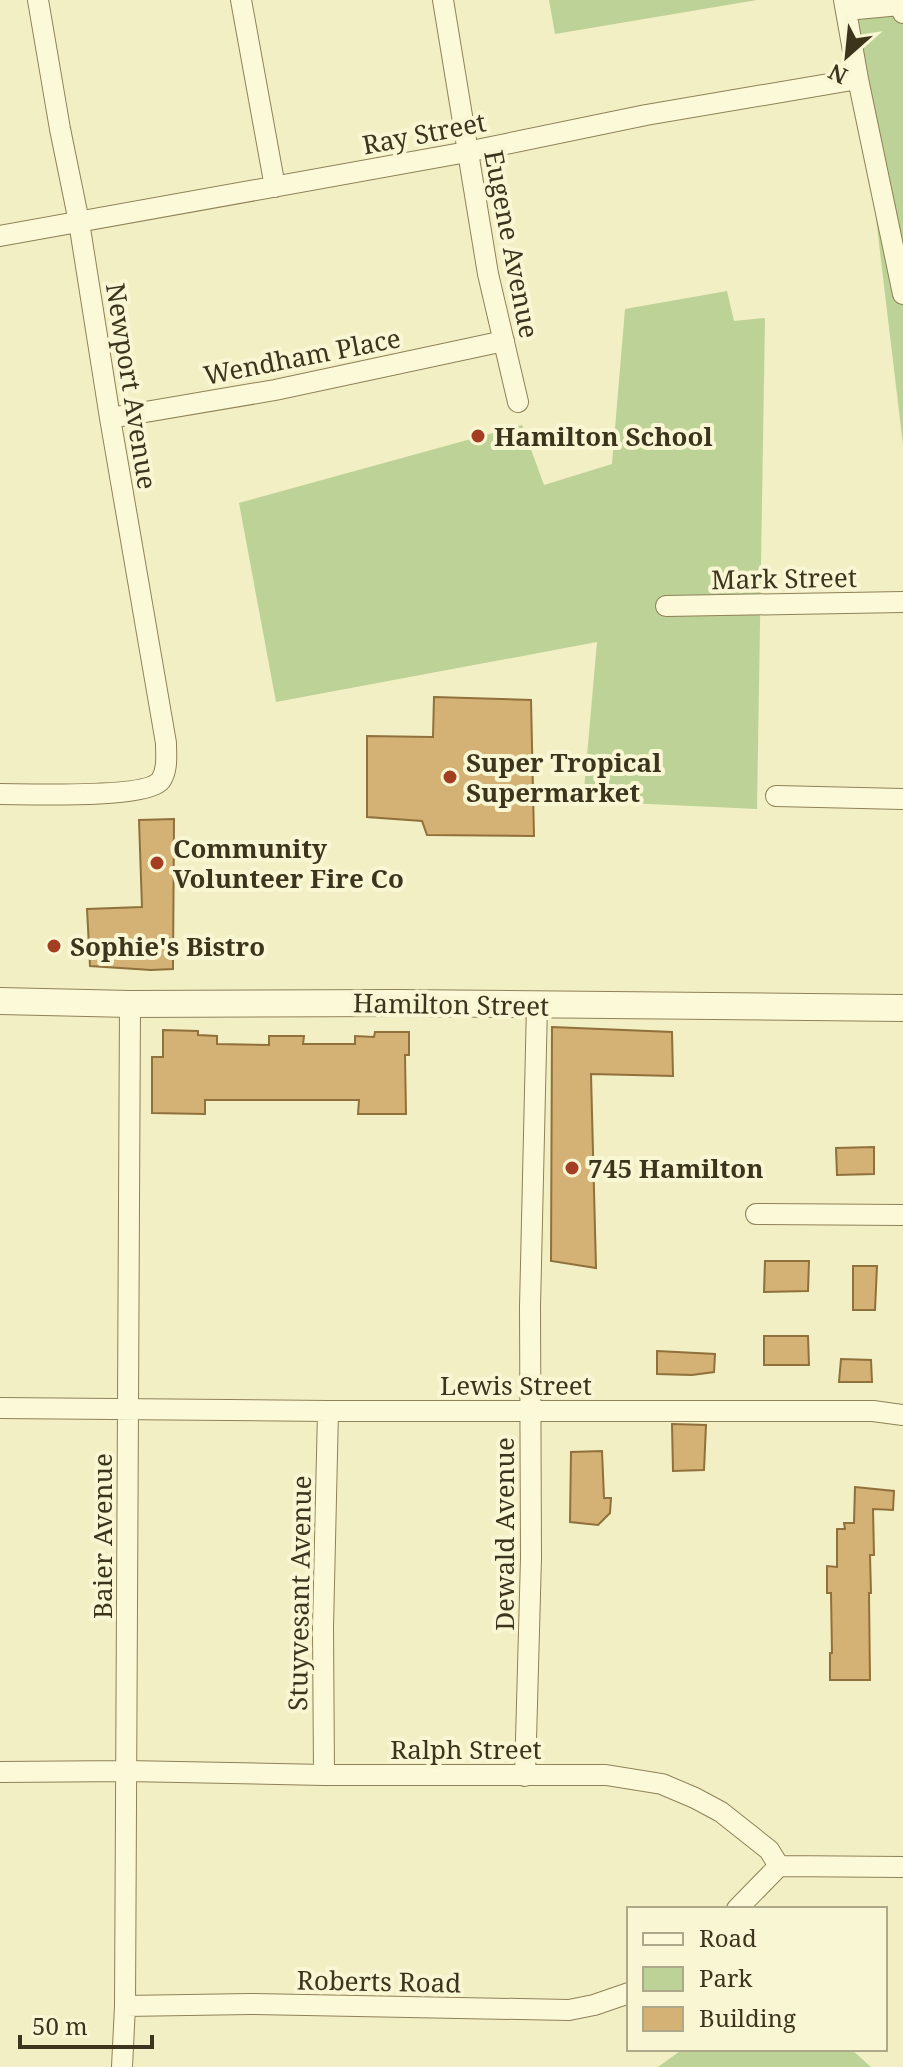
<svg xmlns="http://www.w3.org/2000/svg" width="903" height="2067" viewBox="0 0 903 2067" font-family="'Noto Serif',serif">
<rect width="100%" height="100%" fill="#f2efc4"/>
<path fill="#bdd296" d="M549,0H757L555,34Z
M850,0H903V445Z
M727,291L734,321L765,318L757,809L583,801L597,642L276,702L239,503L522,425L544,485L612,464L625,309Z
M683,2049H851L871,2067H658Z"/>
<path fill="#d4b276" stroke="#90703b" stroke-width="2" d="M434,697L531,700L534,836L427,835L422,821L367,817V736L433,737Z
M174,819L173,969L151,970L90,966L87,909L142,907L139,820Z
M552,1027L672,1032L673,1076L591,1074L596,1268L551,1261Z
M163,1030L198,1031V1035L217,1036V1044L269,1045V1036H304L303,1044H355V1036L374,1037L375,1032H409V1055H405L406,1114H358L359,1100H205V1114L152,1113V1057H163Z
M874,1147V1174L837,1175L836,1148Z
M765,1261H809L808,1291L764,1292Z
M853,1266H877L875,1310H853Z
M764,1336H808L809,1365H764Z
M657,1351L715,1354L714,1372L692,1375L657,1374Z
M841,1359L871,1360L872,1382H839Z
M672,1424L706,1425L704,1470L673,1471Z
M602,1451L604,1498H611L610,1513L598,1525L570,1522L571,1452Z
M855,1487L894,1491L893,1510L873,1509L874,1555H870L871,1593H869L870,1680H830V1653H832L831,1593H827V1566L837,1567V1529H845L844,1523H854Z"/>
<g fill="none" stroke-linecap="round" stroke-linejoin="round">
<g stroke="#8f8158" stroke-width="22">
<path id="minor" d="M241,0L275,187
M443,0L488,274L518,402
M844,0L858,79L903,294
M846,10L900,5L903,13
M0,236L467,152L646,115L858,79
M110,418L275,390L504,341
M666,606L903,602
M0,794C27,794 147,799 161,780C168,769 166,755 166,743L110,418L79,222L60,129L38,0
M776,796L903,799
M756,1214L903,1215
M0,1408L328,1411H873L903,1415
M0,1772L127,1771L324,1775H606L662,1784L695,1798L721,1812L769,1850L779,1866L903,1867
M324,1775L323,1627L328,1411
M525,1776L531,1558L530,1307L537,1005
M737,1909L779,1866
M125,2006L250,2004L569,2010L594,2005L629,1993
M122,2067L125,2006L130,1004"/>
</g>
<g stroke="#8f8158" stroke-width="28">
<path id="tertiary" d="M0,1001L130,1004L399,1003L903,1008"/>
</g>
<use href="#minor" stroke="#fcf9d8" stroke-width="20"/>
<use href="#tertiary" stroke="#fcf9d8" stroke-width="26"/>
</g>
<g fill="#a33e22" stroke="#f9f6d4" stroke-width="3">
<circle cx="478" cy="436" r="8"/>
<circle cx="450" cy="777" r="8"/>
<circle cx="157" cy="863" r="8"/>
<circle cx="54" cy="946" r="8"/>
<circle cx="572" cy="1168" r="8"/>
</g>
<g text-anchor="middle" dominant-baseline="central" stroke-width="8" stroke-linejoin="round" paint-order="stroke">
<g font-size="26" fill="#3d341d" stroke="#f9f6d4">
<text transform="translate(424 133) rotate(-11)">Ray Street</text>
<text transform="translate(512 244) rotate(79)">Eugene Avenue</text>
<text transform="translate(302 356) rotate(-11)">Wendham Place</text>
<text transform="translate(132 386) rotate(81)">Newport Avenue</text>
<text transform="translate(784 578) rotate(-1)">Mark Street</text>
<text transform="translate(451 1004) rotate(1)">Hamilton Street</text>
<text x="516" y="1385">Lewis Street</text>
<text transform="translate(504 1534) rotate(-90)">Dewald Avenue</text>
<text transform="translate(102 1536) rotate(-90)">Baier Avenue</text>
<text transform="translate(299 1593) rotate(-89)">Stuyvesant Avenue</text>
<text x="466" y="1749">Ralph Street</text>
<text transform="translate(379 1981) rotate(1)">Roberts Road</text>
</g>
<g font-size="26" font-weight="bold" fill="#3d341d" stroke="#f9f6d4" text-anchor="start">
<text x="494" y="436">Hamilton School</text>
<text x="466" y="762">Super Tropical<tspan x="466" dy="30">Supermarket</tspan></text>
<text x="173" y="848">Community<tspan x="173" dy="30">Volunteer Fire Co</tspan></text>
<text x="70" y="946">Sophie's Bistro</text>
<text x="588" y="1168">745 Hamilton</text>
</g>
</g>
<rect x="627" y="1907" width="260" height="144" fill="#f9f6d4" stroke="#aea88b" stroke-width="2"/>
<rect x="643" y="1933" width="40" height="12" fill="#fcf9d8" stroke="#aea88b" stroke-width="2"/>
<text x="699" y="1947" font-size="24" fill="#3d341d">Road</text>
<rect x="643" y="1967" width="40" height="24" fill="#bdd296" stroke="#aea88b" stroke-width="2"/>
<text x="699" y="1987" font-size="24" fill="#3d341d">Park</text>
<rect x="643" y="2007" width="40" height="24" fill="#d4b276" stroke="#aea88b" stroke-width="2"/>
<text x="699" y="2027" font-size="24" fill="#3d341d">Building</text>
<g transform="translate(847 56) rotate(207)" stroke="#f9f6d4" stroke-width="6" paint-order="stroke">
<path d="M0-6L14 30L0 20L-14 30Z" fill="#3d341d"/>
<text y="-12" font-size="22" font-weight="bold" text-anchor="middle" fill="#3d341d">N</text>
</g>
<path d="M20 2035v12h132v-12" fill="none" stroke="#3d341d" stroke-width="4"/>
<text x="32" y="2035" font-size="24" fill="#3d341d" stroke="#f9f6d4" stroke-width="6" paint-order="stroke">50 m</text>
</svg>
